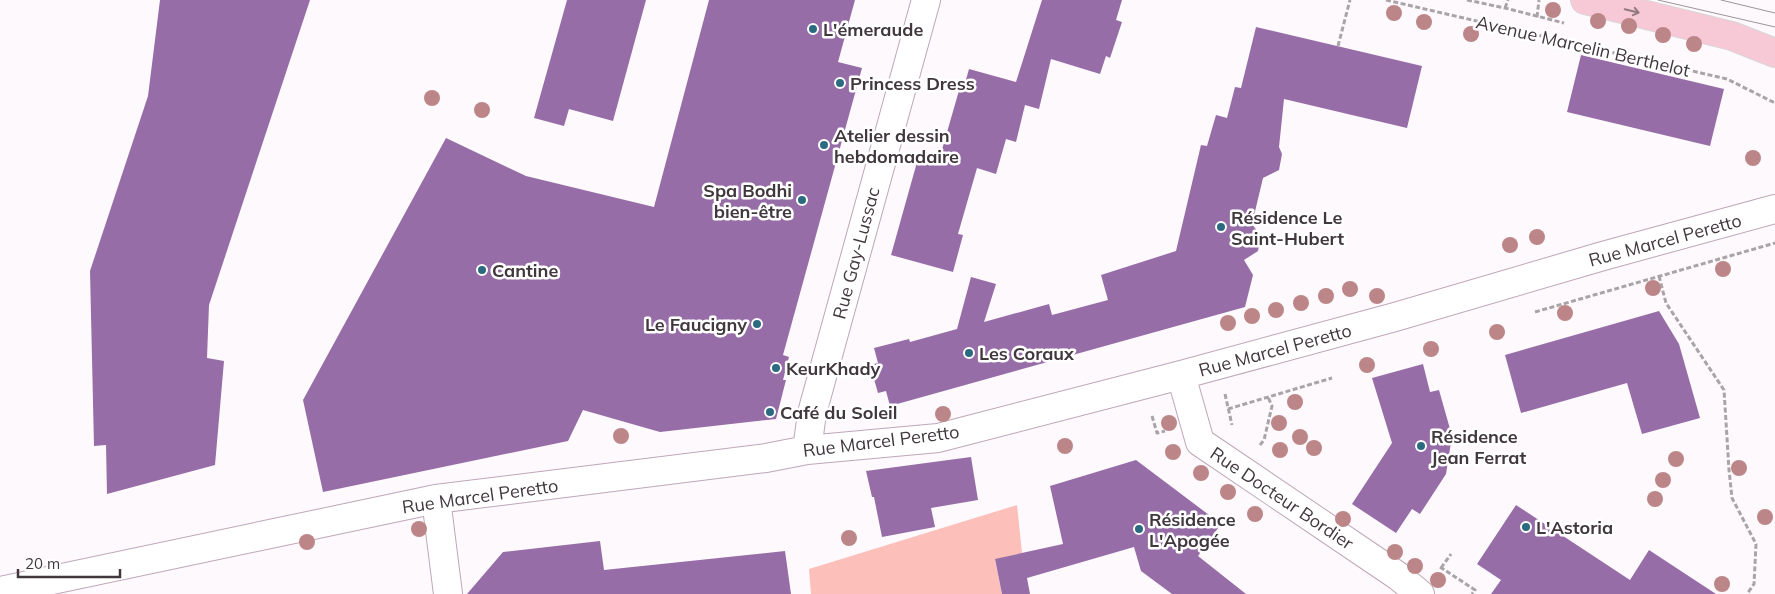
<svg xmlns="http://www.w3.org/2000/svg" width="1775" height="594" viewBox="0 0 1775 594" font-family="Mulish,sans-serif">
<rect width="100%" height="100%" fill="#fef9fd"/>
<path fill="#fcbfba" d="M1017,505L1022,553L995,560L1002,594H811L809,569Z"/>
<path fill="#966da7" d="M160,0H310L209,305L207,358L224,361L215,465L107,494L106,445L94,446L90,271L148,96Z
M567,0H646L613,121L569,109L564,126L534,118Z
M709,0H855L838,62L862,68L783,355L789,357L783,380H786L776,419L660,432L583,410L568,441L323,492L303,400L446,138L526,176L654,207Z
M1042,0H1122L1116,20L1122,22L1110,58L1106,56L1100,74L1051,59L1039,109L1025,105L1016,142L1006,139L996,174L977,168L958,234L963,235L953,272L891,255L919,155L939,160L960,87H964L969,69L1016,82Z
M1256,27L1422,66L1407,128L1284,99L1279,147L1282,154L1279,170L1263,178L1252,224L1261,236L1258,251L1244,260L1253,275L1245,307L890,406L886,391L878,393L870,365L878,363L874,348L909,339L910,342L957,329L971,277L996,284L984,322L1049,304L1052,315L1108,300L1101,275L1176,251L1201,145L1207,146L1216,115L1227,118L1235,87L1241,88Z
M1581,55L1724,89L1710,146L1567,112Z
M1659,311L1679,344L1700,418L1642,434L1627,383L1521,413L1505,355Z
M1423,364L1430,392L1439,390L1452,436L1446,474L1420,514L1412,509L1396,533L1352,504L1392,443L1372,378Z
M971,457L978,500L931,508L935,527L882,537L874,497H872L866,471Z
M1136,460L1221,524L1198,556L1246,594H1172L1141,571L1134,547L1027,578L1030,594H1002L995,559L1063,544L1050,486Z
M1516,505L1630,580L1649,550L1716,594H1491L1501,580L1477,564Z
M600,541L604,570L785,551L791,594H467L503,552Z"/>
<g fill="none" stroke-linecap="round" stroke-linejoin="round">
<g stroke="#bea7b7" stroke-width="30">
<path id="minor" d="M1181,375L1200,442L1398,576L1420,594
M807,450L812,413L926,0
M436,499L448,594
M0,591L436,499L766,458L807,450L938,438L1181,375L1395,317L1603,256L1775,209"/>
</g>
<g stroke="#d9d7d8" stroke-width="30">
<path id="major" d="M1585,0L1732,36L1775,53"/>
</g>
<path stroke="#aaa3a8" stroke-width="3" stroke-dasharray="5 2.5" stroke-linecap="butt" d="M1386,0L1727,79L1775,103
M1467,0L1505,8L1564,23
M1505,8L1508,0
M1537,17L1539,0
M1338,46L1350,0
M1659,276L1666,303L1724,390L1729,470L1732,498L1756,544L1754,584L1747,594
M1535,312L1775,243
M1225,394L1232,425
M1228,409L1332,378
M1152,416L1157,433L1165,431
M1260,445L1264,440L1272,406L1268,397
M1440,567L1475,590L1472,594
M1441,568L1451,554"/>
<use href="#minor" stroke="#fff" stroke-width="28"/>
<use href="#major" stroke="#f7c8d6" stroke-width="28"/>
<path stroke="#9c959a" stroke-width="1" d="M1658,0L1775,27
M1721,0L1775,13"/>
</g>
<g fill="#bc8688">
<circle cx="1553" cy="10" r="8"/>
<circle cx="1394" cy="13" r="8"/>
<circle cx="1598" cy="21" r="8"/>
<circle cx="1424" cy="22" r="8"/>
<circle cx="1629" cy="26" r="8"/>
<circle cx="1471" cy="34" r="8"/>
<circle cx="1663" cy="35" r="8"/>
<circle cx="1694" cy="44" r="8"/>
<circle cx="432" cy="98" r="8"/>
<circle cx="482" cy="110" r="8"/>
<circle cx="1753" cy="158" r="8"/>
<circle cx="1537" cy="237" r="8"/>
<circle cx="1510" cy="245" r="8"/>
<circle cx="1723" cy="269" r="8"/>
<circle cx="1653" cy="288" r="8"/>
<circle cx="1350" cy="289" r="8"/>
<circle cx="1326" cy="296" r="8"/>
<circle cx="1377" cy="296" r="8"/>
<circle cx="1301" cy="303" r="8"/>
<circle cx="1276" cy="310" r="8"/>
<circle cx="1565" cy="313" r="8"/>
<circle cx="1252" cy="316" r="8"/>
<circle cx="1228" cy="323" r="8"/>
<circle cx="1497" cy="332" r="8"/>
<circle cx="1431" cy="349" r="8"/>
<circle cx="1367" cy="365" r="8"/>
<circle cx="1295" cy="402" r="8"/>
<circle cx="943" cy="414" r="8"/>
<circle cx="1169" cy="423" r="8"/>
<circle cx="1279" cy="423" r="8"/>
<circle cx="621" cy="436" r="8"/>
<circle cx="1300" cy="437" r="8"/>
<circle cx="1065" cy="446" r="8"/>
<circle cx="1314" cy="448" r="8"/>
<circle cx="1280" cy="450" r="8"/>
<circle cx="1173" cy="452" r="8"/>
<circle cx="1676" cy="459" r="8"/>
<circle cx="1739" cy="468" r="8"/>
<circle cx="1201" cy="473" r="8"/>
<circle cx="1663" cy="480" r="8"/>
<circle cx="1228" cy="492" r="8"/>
<circle cx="1655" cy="499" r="8"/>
<circle cx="1255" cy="514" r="8"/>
<circle cx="1765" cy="517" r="8"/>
<circle cx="1343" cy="519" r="8"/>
<circle cx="419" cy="529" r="8"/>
<circle cx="849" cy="538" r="8"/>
<circle cx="307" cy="542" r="8"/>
<circle cx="1395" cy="552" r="8"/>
<circle cx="1415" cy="566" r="8"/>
<circle cx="1438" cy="580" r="8"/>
<circle cx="1722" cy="584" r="8"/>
</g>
<defs><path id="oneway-shaft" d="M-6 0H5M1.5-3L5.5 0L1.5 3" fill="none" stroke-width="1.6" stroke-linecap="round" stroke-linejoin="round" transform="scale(1.25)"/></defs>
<use stroke="#937982" href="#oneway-shaft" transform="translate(1632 11) rotate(14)"/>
<g fill="#2c6a80" stroke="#fff" stroke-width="2">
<circle cx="813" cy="29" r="5"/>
<circle cx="840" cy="83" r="5"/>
<circle cx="824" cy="145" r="5"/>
<circle cx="802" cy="200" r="5"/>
<circle cx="1221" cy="227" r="5"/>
<circle cx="482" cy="270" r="5"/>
<circle cx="757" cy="324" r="5"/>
<circle cx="969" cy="353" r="5"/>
<circle cx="776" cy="368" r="5"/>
<circle cx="770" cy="412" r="5"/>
<circle cx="1421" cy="446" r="5"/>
<circle cx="1526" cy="527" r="5"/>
<circle cx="1139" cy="529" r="5"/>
</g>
<g text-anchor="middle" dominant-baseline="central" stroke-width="5" stroke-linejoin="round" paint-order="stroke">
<g font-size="18" font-weight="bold" fill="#41383e" stroke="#fff" text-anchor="start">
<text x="823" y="29">L'émeraude</text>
<text x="850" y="83">Princess Dress</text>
<text x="834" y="135">Atelier dessin<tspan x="834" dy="21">hebdomadaire</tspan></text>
<text x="792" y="190" text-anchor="end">Spa Bodhi<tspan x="792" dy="21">bien-être</tspan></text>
<text x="1231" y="217">Résidence Le<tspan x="1231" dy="21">Saint-Hubert</tspan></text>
<text x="492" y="270">Cantine</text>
<text x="747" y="324" text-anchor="end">Le Faucigny</text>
<text x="979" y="353">Les Coraux</text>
<text x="786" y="368">KeurKhady</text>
<text x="780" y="412">Café du Soleil</text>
<text x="1431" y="436">Résidence<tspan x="1431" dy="21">Jean Ferrat</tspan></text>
<text x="1149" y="519">Résidence<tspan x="1149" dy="21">L'Apogée</tspan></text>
<text x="1536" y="527">L'Astoria</text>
</g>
<g font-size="18" fill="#41383e" stroke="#fff">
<text transform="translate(1583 46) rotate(13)">Avenue Marcelin Berthelot</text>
<text transform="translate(1665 240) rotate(-15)">Rue Marcel Peretto</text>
<text transform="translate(856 253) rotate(-75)">Rue Gay-Lussac</text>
<text transform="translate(1275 350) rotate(-15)">Rue Marcel Peretto</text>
<text transform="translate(881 441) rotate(-7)">Rue Marcel Peretto</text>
<text transform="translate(480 496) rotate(-8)">Rue Marcel Peretto</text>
<text transform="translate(1282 498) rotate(34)">Rue Docteur Bordier</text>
</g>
</g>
<path d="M18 569v8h102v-8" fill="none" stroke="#41383e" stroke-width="2.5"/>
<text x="25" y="569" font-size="15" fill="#41383e" stroke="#ffffff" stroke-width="4" paint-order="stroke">20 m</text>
</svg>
